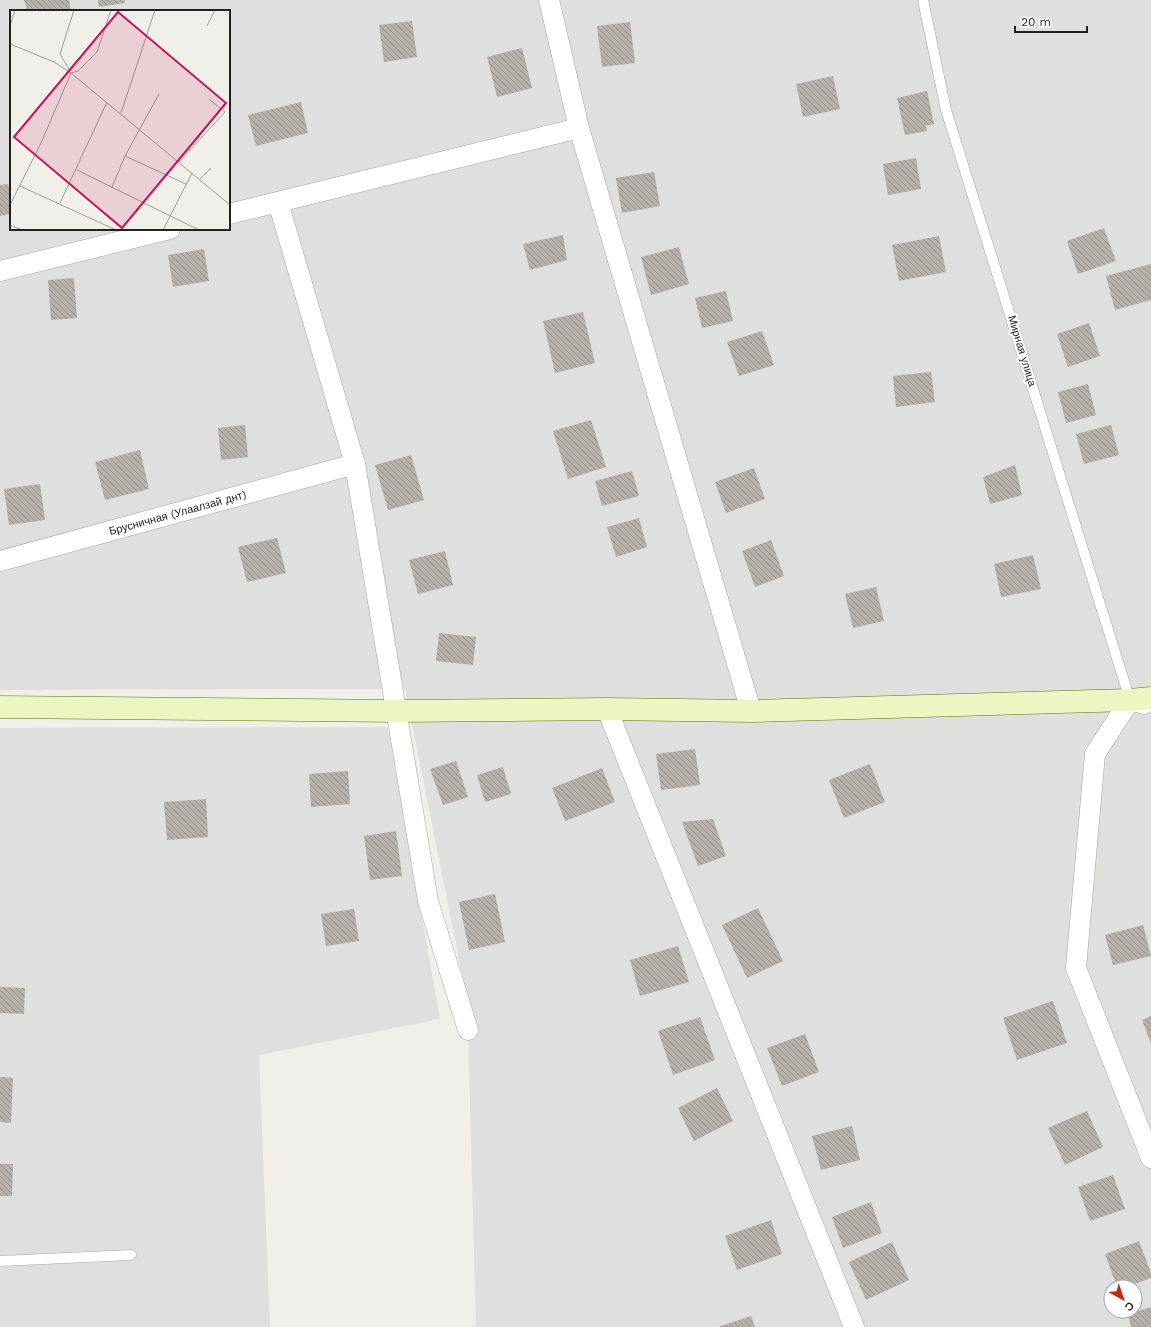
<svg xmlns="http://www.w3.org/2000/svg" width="1151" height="1327" viewBox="0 0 1151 1327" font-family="'Work Sans',sans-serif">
<defs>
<pattern id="building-back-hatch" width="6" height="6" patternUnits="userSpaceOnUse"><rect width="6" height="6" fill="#b6b2ab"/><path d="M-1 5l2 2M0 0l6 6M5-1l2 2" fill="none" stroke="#94908b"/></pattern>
</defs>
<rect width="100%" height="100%" fill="#f1efe9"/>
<path fill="#dfdfde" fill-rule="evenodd" d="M0,0H1151V1327H476L468,1030L462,974L405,689L0,690ZM11,11H229V229H11ZM1111,1287H1135V1311H1111Z
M388,727L440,1019L259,1055L270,1327H0V728Z"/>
<path fill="url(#building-back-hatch)" d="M24,0H69L71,11H27Z
M98,0H125V3L99,7Z
M412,21L417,57L384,62L379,25Z
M630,22L635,63L602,67L597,26Z
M522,48L532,88L497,97L487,57Z
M833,76L840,109L803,117L796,84Z
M927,91L934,124L926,126L927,131L905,135L897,98Z
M301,102L308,133L256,146L248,115Z
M916,158L921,189L888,195L883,164Z
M654,172L660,206L622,213L616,178Z
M8,184L11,199V214L0,216V185Z
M1104,228L1116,261L1078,274L1067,241Z
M563,235L567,260L530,270L523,244Z
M939,236L946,272L899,281L892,245Z
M679,247L689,284L651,295L641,257Z
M204,249L209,281L173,287L168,255Z
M1151,264V300L1115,310L1106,276Z
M74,278L77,318L51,320L48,280Z
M726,291L733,321L702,328L695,298Z
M583,312L595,363L555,373L543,321Z
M1089,323L1100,356L1068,367L1057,334Z
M762,331L774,365L739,376L727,342Z
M931,372L935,402L896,407L893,376Z
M1088,384L1096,415L1066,423L1058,392Z
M591,420L606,467L568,479L553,431Z
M245,425L248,457L221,460L218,428Z
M1111,425L1119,455L1084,464L1076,434Z
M140,450L149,489L105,500L95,462Z
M411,455L424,500L388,510L375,465Z
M1015,465L1022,495L990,504L983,477Z
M754,468L765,499L726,513L715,482Z
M632,471L639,496L602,506L595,481Z
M40,484L45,520L9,525L4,489Z
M639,518L647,547L616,557L607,527Z
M277,538L286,573L247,582L238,547Z
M771,540L784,576L755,587L742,551Z
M445,551L453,585L418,594L409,560Z
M1033,555L1041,589L1001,597L994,564Z
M876,587L884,621L853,628L845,594Z
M439,633L476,637L473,665L436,661Z
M695,749L700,785L661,790L656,754Z
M456,761L468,797L443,805L430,769Z
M870,764L885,802L844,818L829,780Z
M503,767L511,794L485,802L477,775Z
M602,768L615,802L565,821L552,788Z
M348,771L350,804L311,807L309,774Z
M206,799L208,837L167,840L164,802Z
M713,819L726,856L698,866L682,822Z
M396,831L402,876L370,880L364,836Z
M495,894L505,942L469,950L459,902Z
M758,908L783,961L747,978L722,925Z
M354,909L359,941L326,946L321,914Z
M1143,925L1151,956L1113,965L1105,935Z
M678,946L689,982L640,996L630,960Z
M0,987L25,988L24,1014L0,1013Z
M1053,1001L1067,1043L1017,1060L1003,1018Z
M1151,1016V1044L1142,1020Z
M700,1017L715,1060L673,1075L658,1031Z
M805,1034L819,1072L782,1086L767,1048Z
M0,1077L13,1078L11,1123L0,1122Z
M717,1088L733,1121L694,1141L678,1108Z
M1087,1111L1103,1147L1065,1165L1048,1128Z
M852,1126L860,1160L821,1170L812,1136Z
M0,1164H13L12,1196H0Z
M1113,1175L1125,1209L1090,1221L1078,1187Z
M871,1202L882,1233L843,1248L832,1217Z
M771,1220L782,1254L737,1270L725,1236Z
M1139,1241L1151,1273V1278L1127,1287H1117L1105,1254Z
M892,1242L909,1280L866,1300L849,1262Z
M1151,1307V1327H1131L1128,1314Z
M751,1316L755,1327H718Z"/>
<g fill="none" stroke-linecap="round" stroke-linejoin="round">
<g stroke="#a5a5a5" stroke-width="11">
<path id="lane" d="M923,0L946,110L1130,700
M0,1261L131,1255"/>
</g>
<g stroke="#a5a5a5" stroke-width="21">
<g id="street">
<path d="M549,0L579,128L751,711"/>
<path d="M278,202L355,464L428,901L468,1030"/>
<path d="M229,214L579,128"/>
<path d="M0,271L170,229"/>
<path id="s1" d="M0,561L355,464"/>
<path d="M1144,704L1130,700L1095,754L1076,968L1151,1158"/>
<path d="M607,709L854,1327"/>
</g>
</g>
<g stroke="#59740d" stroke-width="23">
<path id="secondary" d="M0,707L397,711L607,709L751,711L1130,700L1151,698"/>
</g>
<use href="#lane" stroke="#fff" stroke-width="10"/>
<use href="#street" stroke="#fff" stroke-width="20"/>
<use href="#secondary" stroke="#ebf6c2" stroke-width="22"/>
</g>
<g text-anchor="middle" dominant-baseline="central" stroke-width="4" stroke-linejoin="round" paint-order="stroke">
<g font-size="11" fill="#212121" stroke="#fff">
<text transform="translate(1022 351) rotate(73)">Мирная улица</text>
<text stroke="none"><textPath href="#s1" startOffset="184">Брусничная (Улаалзай днт)</textPath></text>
</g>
</g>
<g transform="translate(10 10)">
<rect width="220" height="220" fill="#f1efe9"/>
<path fill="none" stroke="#9e9d99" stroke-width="1" d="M0,16L5,0M197,16L205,0M0,34L44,52L61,63L220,195M60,61L50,44L64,0M61,63L68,61L87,42L101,0M111,103L145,0M115,146L176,174M169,152L215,102L199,89M67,160L189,220M190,169L201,158M10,176L106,220M102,177L115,146L149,84M50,193L97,92M0,195L31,133L61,63M0,215L12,220M153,220L182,163"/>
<path fill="#c2185b" fill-opacity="0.15" stroke="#c2185b" stroke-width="2" d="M108,2L216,93L112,218L4,127Z"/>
<rect width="220" height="220" fill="none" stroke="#212121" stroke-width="2"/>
</g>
<g transform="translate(1123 1299) rotate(140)"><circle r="19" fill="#ffffff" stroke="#a6a6a6"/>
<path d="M0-3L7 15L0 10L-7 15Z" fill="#c42b0e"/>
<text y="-6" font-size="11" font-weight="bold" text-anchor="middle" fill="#212121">С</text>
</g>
<path d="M1015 26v6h72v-6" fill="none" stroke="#212121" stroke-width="2"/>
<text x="1021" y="26" font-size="12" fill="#212121" stroke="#ffffff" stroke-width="3" paint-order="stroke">20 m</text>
</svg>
